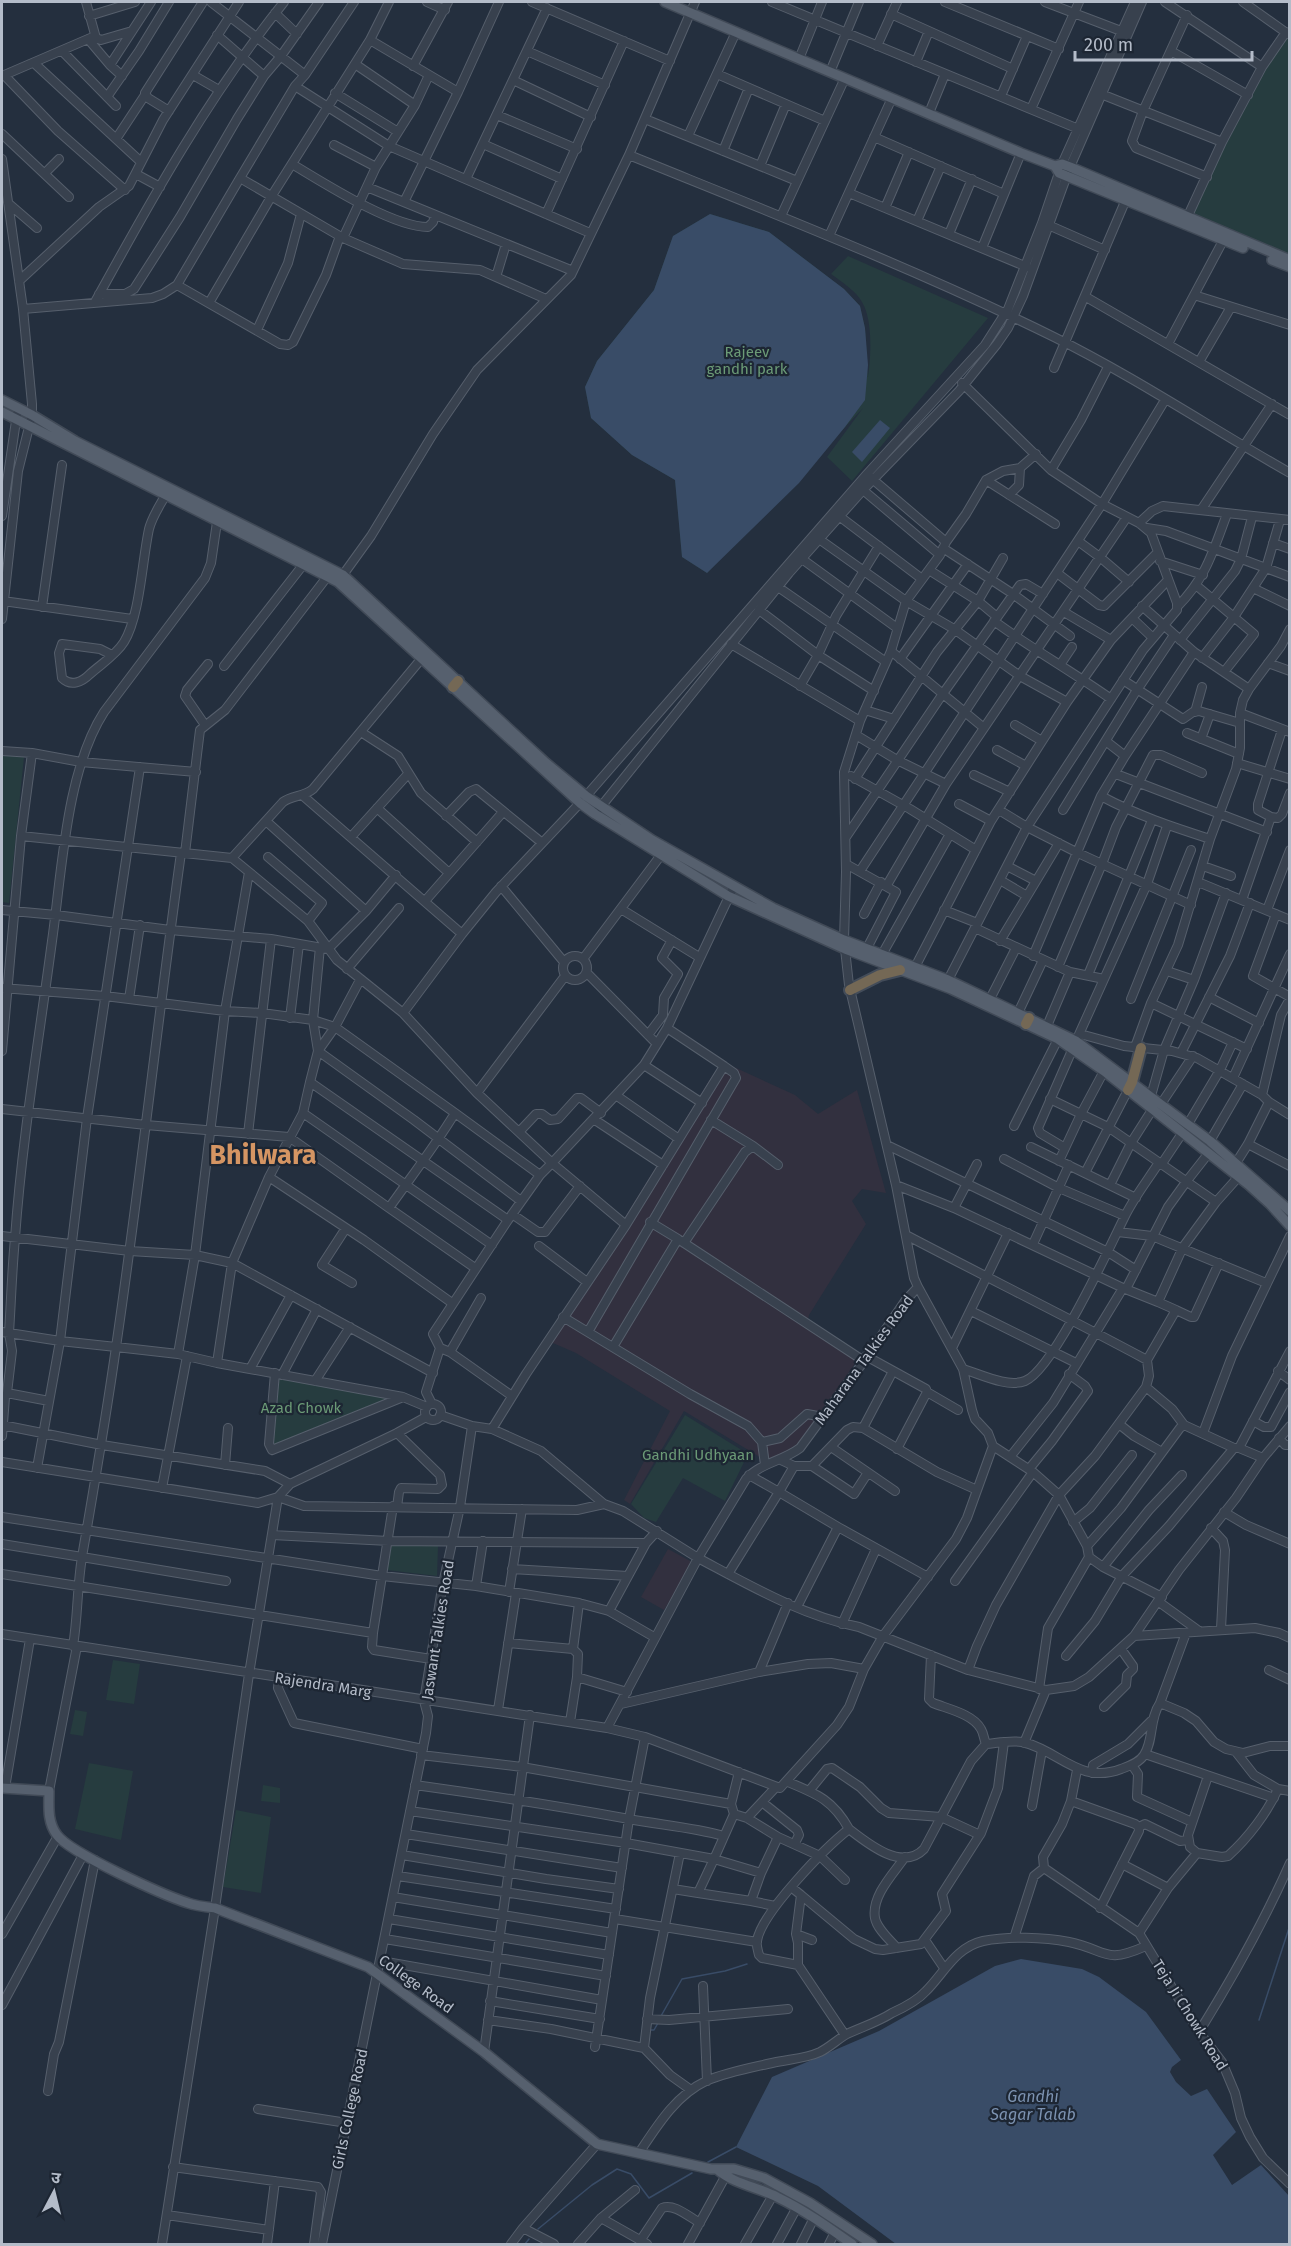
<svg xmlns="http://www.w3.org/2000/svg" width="1291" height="2246" viewBox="0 0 1291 2246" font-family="'Fira Sans','Noto Sans Devanagari',sans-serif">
<rect width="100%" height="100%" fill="#242f3e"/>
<path fill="#32303f" d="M723,1062L795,1095L818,1114L857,1090L886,1193L862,1189L852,1201L866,1224L809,1315L806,1328L858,1359L802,1440L791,1451L779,1457L763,1459L684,1411L630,1504L624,1500L670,1411L576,1353L546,1340L570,1316L587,1279L712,1076Z
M668,1549L694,1563L664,1610L641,1597Z"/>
<path fill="#263c3f" d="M1286,32L1290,35L1289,256L1187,217Z
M710,214L769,232L844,289L860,306L865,328L868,377C871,357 873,320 862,302C856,291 842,282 831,274L848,256L988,318L852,481L827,457L863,408L707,573L682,557L675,480L632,455L591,418L585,387L597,361L654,290L673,236Z
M2,755L24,757L9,903L2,902Z
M277,1378L389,1398L272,1448Z
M685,1415L748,1454L725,1501L683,1478L656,1522L644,1518L631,1504Z
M392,1544L438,1546L437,1576L387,1570Z
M113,1660L140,1664L134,1704L106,1700Z
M75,1710L87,1712L83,1736L70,1734Z
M89,1763L133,1771L121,1840L75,1829Z
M263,1785L280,1788V1803L261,1801Z
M236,1810L271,1817L261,1893L223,1887Z"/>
<path fill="#394c67" d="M710,214L769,232L844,289L860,306L865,328L868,365L865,400L845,427L799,483L707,573L682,557L675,480L632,455L591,418L585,387L597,361L654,290L673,236Z
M880,420L890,428L862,462L852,452Z
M1021,1959L1082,1969L1099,1977L1146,2012L1181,2060L1172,2067L1170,2072L1176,2082L1191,2096L1207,2089L1236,2132L1213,2155L1232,2185L1261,2165L1289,2196V2244H896L818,2186L736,2147L772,2077L879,2031L995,1966Z"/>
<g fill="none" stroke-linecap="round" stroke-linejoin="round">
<path stroke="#394c67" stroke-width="1.5" d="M661,2016L682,1979L725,1971L747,1964
M1259,2020L1290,1925
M649,2030H654L658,2023
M708,2162L736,2147
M538,2229L592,2185L617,2169L631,2174L649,2198L692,2173
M525,2244L529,2239"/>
<g stroke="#565f6c" stroke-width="10">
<path id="minor" d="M86,2L96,38L101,40L132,31
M211,2L305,75
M354,2L305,75L295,86L389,146L590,233
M427,2L445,10
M532,2L670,61
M695,2L629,155C772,213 916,269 1054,337C1135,377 1211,428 1290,473
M772,2L1081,130
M945,2L1059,49
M1045,2L1121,31
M1165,2L1262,67
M1243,2L1288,34
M275,13L297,34
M891,14L1013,69
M1187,15L1143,111L1132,141L1136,148L1207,177
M89,16L135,2
M217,35L264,76
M88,39L110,65L122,76
M370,40L458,92
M877,46L897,2
M62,51L116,106
M527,51L605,85
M1171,51L1248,95
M799,59L822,2
M916,62L929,31
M34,63L141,162
M355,64L415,105
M110,65L151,2
M413,66L448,2
M830,72L859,2
M717,74L825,121
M4,75L58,131L125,190
M193,75L219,90
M429,75L415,105L376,167L343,238L403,264L480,270L546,299
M2,76L95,36
M513,80L591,117
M295,86L240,178L343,238
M335,93L398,132
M1101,94L1222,142
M1001,96L1027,36
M107,97L139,51L169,2
M1031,109L1079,2
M169,111L148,98L145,93L203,2
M929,113L945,74
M497,115L577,149
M645,119L797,181
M2,134L69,197
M688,136L736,32
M874,137L1004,194
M116,139L145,95
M483,144L562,179
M334,145L376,167
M723,151L749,88
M2,159L23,309L32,404V415L18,471L2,619
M292,164C324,183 392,227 428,227L433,222L435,215
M760,166L786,104
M45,173L59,159
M136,174L160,187
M466,179L547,8
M367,187L573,271
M849,193L1027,267
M404,202L458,92L499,2
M8,203L37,228
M885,208L909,152
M546,214L624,41
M781,216L845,78
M1186,220L1222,142L1262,67L1286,32
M917,221L941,166
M1046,224L1105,250
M949,234L972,179
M829,236L892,98
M982,248L1021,153
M496,277L506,244
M19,281L99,207L129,186L163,120L239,2
M177,285L280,344L288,345L293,342L326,275L340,236
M99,294H125L134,289L180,217L237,119L264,76L281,56L319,2
M1194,295L1290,325
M1086,297L1290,415
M95,302C152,198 210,94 284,2
M209,303L271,197L370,40L389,2
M23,309L152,298L163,294L177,285L240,178
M257,330L288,263L301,214
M1168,344L1225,237
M1199,362L1231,307
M1054,368L1127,197
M962,383L1051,470L1102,504L1165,400
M1051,470L1081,420L1108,367
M870,477L946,542
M986,480L1055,524
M863,490L940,555
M1009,495L1019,485L1020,468
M1201,510L1272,404
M2,516L17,414
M839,516L922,579
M1139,523L1152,511L1163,506L1290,520
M1147,528L1166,531L1290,577
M819,539L906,601L954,629L1020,676L1067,702
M1078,541L1101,558L1129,582
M1273,543L1290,549
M943,548L1013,594L1070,636
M802,559L897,628
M1160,561L1203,575
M929,570L978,601L997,617
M1057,573L1099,605L1104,606L1157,553
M340,579L371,536L433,434L477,370L571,275L629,155
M1197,586L1254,634L1224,672
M778,587L886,662
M1253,588L1290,606
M3,601L132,619
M1142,606L1194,652L1249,689
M42,607L62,465
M1177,607C1206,578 1213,551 1227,514
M759,610L818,655L874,691
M1064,612L1111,640
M1132,618L1153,638
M994,621C1032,649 1073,672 1111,699
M1180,640L1235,571L1241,559L1252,517
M731,644L860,721
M891,651L984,728
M112,655L100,649L62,644L59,653L62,678C71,687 82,682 90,674C101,664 116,655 124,642C140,616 142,561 149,529C152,517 159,507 165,496
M1202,658L1234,617L1266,568L1280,520
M900,659L968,564
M1268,663L1290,671
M1060,665L1072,647
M224,666L303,565
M1123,680L1183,719L1193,712L1199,711L1240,723
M800,686L818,655L836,616L879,546
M865,710L894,719
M1195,712L1202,687
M1240,713L1290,732
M205,725L185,696L187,690L208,664
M1015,725L1042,741
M1282,730L1258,804V810L1271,817L1278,818L1282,814L1290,793
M361,732L398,756L421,793L477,842
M1187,733L1239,754
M856,735L897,760L946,784
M1201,739L1210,714
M1107,742L1125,756
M997,750L1026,766
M2,751L32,753L81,762L196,772
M1237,763L1290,779
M140,767L87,1118L60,1341L9,1333C11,1302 12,1270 15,1238C22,1139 39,1039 52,941C62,871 66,771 104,712L205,578L211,563L217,522
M1116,774L1267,832
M974,775L1010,792
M851,776L910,809L976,850
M855,779L937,652L978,601L1003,558
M302,795L462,934
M1101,796C1136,815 1173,827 1210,839
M959,804L991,821
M377,808L449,873
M999,810L1027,827L1078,853L1191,905
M1063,810L1135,693L1174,635
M595,814L789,573L863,490L959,391L997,344L1008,328L1023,296L1070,167L1142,2
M446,816L469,792L476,789L541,842
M266,821L366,911
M21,836L232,858L249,872
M351,837L408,774
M846,837L942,695L1020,585L1026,584L1043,594
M181,853C158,1018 140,1183 116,1347L178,1354L195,1255L225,1011L249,872L308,921L337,960L403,1013L477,1093L552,1163L540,1175L508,1220L433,1334L440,1348L426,1392L432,1404
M185,853L200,730L225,710L327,577
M268,857L322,903L308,921
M232,858L283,802C292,795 304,797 313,789L422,658
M846,864L896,892L865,952
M1007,866L1036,881
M1203,866L1231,876
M860,871L1102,504L1139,523L1151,533L1177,603V610L1143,650L1027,827L948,980
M1000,880L1027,896
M1198,882L1290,920
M887,885L946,784L1127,517
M501,886L564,962
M1242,900L1271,817
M425,901L503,812
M621,909L699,957
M2,910L56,915L170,930L271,939L328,949L366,911L396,875
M944,910L977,923
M1267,910L1290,850
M864,914L881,882
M1276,914L1253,976L1290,997
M975,928L1070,972L1104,979
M1000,941L1059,843
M320,947L313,1020L318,1051L414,1120L521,1201
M563 968a12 12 0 1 1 24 0a12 12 0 1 1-24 0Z
M1033,956L1101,796L1125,756L1194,652
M880,958L950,834
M583,959L661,855
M1058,967L1102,864L1116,827L1153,755H1161L1202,773
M347,969L399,908
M913,971L991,821L1067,702L1111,640L1168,580
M1167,971L1194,980
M587,973L657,1044
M1088,975L1152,820
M2,988L105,996L225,1011L262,1013L313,1020L335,1027L360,980
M1209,997L1259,1023
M129,999L140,925
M990,999L1016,948
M1131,999L1191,850
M1151,1003L1247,1049
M403,1013L462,934L496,892L580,803L867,474L985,345L1008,309L1042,223L1062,164L1135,2
M1018,1013L1043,960
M290,1018L299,944
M1047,1026L1070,972
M1080,1034L1124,1046L1172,1051L1197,1058L1262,1095
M648,1035L663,1015L664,998L678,974L662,958L672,940
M1076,1041L1147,884L1167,826
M1135,1047L1151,1003L1178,945L1210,839L1236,769L1240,748V713L1243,700L1249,689L1281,646L1290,629
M2,1051L21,836L32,753
M1181,1053L1230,956L1250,903
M644,1065L702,1103
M1233,1078L1290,954
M477,1093L565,976
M617,1096L679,1139
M1151,1096L1164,1050L1194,980L1226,893
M1050,1099L1108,1127L1216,1202
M1269,1102L1290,1115
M1161,1104L1193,1056
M2,1109L146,1125L289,1137L389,1208C411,1177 435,1146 455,1113L335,1027L318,1051L310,1082L508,1220
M303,1113L492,1245
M455,1113L540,1175
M595,1120L663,1165
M711,1120L753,1146
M1188,1124L1220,1070L1233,1042
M1014,1126L1058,1039
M519,1132L536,1114H542L550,1120L558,1119L577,1098H581L601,1113
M248,1134L271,939
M1210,1141L1243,1084
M1248,1144L1290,1166
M887,1145L1108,1252L1136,1270
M1031,1147L1136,1198
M1065,1148L1040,1133L1038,1128L1073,1048
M1004,1159L1059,1188L1125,1216
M1059,1161L1081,1114L1104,1071
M1236,1163L1248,1144L1269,1102L1262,1095L1281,1015L1290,999
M1161,1165L1183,1132
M1085,1173L1128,1090
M269,1177L364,1240L452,1303
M896,1185L954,1208L1123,1288L1158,1302
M1110,1185L1131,1143L1152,1110
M389,1208L475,1268
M954,1208L977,1164
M512,1214L538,1232H545L580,1186
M650,1222L678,1239L864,1361
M626,1225L552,1163L644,1065L667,1028L734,886
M346,1228L322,1265L352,1283
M1118,1232L1152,1236L1266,1283
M906,1235C986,1277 1067,1317 1147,1360L1176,1310L1158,1302L1183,1247L1216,1202L1241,1174
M2,1236L130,1251L195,1255L232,1263L433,1373
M684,1243L745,1152L753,1146L778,1165
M1033,1244L1069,1165
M539,1246L587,1282
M918,1287L963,1369L972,1410L975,1419L988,1433L993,1446L1033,1472L1059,1495L1087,1546L1089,1557L1103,1567L1162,1597
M1126,1289L1168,1207L1186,1182L1208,1154
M1176,1310L1191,1317H1194L1219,1263
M971,1311L1076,1363
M563,1317L690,1394L748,1426L762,1442L765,1465
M2,1332L9,1333L12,1351L7,1393L49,1401
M588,1332L736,1078L734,1073L724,1066
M613,1347L678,1239
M440,1348L450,1352L512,1396
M952,1348L1008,1233
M450,1352L481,1298
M178,1354L217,1363L232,1263L269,1177L303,1113L310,1082
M866,1356L926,1389L927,1392L897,1449
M217,1363L403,1397L427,1407
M250,1369L291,1295
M963,1369C980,1374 1007,1388 1025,1381C1053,1370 1109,1248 1124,1218C1133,1199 1147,1181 1158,1164
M1278,1371L1290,1380
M275,1373L269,1444L272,1450L403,1397
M282,1375L317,1309
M315,1381L350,1327
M1146,1387L1172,1409L1184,1425
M927,1392L958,1410
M425 1412a8 8 0 1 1 16 0a8 8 0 1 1-16 0Z
M440,1415L472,1426L492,1429L541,1451L604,1504L623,1511L698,1558L746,1479C760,1463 783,1461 800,1448L864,1361L905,1301L918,1287L914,1278L896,1185L849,985L844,940L846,872L844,772L860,721L891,651L906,601L940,555L946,542L966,514L986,480L1003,471L1020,468L1036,454
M1253,1421L1264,1427H1271L1290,1392
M1119,1424L1134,1436L1162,1452
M2,1425L102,1445L265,1471L290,1484
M863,1428L893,1371
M492,1429L526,1374L626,1225L724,1066L667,1028
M1203,1433L1232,1356L1290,1236
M2,1436L5,1397L7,1393
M1279,1438L1285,1445H1290
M762,1442L780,1438L807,1414L823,1417
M831,1447L895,1491
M1239,1448L1290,1351
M1010,1457L1053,1403L1123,1288
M781,1460L794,1466H812L847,1430L853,1427L863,1428L937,1472L977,1490
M2,1462L258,1503L278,1497L290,1484L397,1433L426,1417
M225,1465L228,1428
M794,1466L779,1492L838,1527
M812,1466L854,1494L867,1474
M37,1468L60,1341L116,1347C106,1418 94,1487 82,1557L226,1581
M1029,1469L1052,1441L1088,1391L1085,1386L1069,1374
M162,1488L187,1356
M278,1497L304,1506L577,1510L604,1504
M397,1507L399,1492L401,1488L438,1489L442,1485L440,1475L397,1433
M1224,1512L1246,1525L1290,1544
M2,1517L382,1576L476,1586L579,1603L609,1611L654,1637
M1073,1522L1090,1508L1132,1455
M1211,1528L1223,1541L1225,1550L1221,1629
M272,1535L389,1541L646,1543L657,1531
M2,1544L82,1557C77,1587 78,1616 73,1646
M1087,1546L1121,1508L1180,1428L1184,1425L1234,1448H1239L1263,1458
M1103,1567L1149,1510L1182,1475
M512,1569L628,1576
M2,1574L373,1633L393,1506
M728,1574L779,1492L749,1475
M955,1581L1033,1472
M476,1586L483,1541
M509,1592L522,1509
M1159,1602L1199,1631
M579,1603L573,1649L578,1654L577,1677L627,1692
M797,1607L838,1527L928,1577
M609,1611L646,1543
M842,1624L876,1549
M373,1633L372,1647L374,1650L431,1659
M2,1634L607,1728L645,1737L780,1788L837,1725L849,1707L864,1669L883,1636L956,1539L967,1518L993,1446
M1134,1636L1255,1628L1279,1633L1290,1638
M508,1643L573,1649
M931,1655L929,1699L933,1703C948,1709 973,1714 981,1729C984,1734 984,1740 986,1744
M1066,1656L1095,1621L1122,1576L1169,1526L1234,1448
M968,1670L977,1646L996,1605L1059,1495L1095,1456L1146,1387L1149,1376L1147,1360
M1269,1670L1290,1680
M759,1672L788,1603
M279,1678L278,1688L294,1723L423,1749
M1039,1689L1048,1628L1089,1557
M1160,1703L1186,1633
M621,1704L759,1672L808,1664L831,1663L864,1669
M1104,1707L1126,1685L1127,1675L1133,1669V1666L1121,1649
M498,1710L516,1593
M570,1722L577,1677
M607,1728L698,1558C749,1585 802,1616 859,1627L968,1670L1046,1690L1074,1686L1089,1677L1134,1636L1179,1570L1236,1498L1263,1458L1290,1426
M1024,1743L1046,1690
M1145,1754L1274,1798
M1132,1765L1138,1774L1137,1797L1192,1822
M1077,1770L1071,1801L1062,1824L1043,1857L1044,1868L1139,1933L1199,2032L1222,2062L1235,2093L1241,2118L1250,2137L1263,2158L1290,2184
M1092,1773L1093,1765L1128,1744L1151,1721
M788,1782C817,1794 833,1800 849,1829
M415,1785C487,1795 558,1806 629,1819C661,1825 692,1827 724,1836
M5,1788L30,1639
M1278,1789L1290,1791
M49,1791L77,1646
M809,1791L827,1769L832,1768L860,1787L881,1808L889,1813L941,1817L980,1835
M1071,1801L1135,1824L1139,1827V1831L1100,1908
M762,1802L797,1830L799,1835L795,1843
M731,1804L739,1772
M1032,1806L1042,1750
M410,1811L626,1843L714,1859L734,1814L731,1804L522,1767L421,1755
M734,1814L747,1818L778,1837
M747,1818L776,1787
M1139,1827L1145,1824L1180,1841L1188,1840
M406,1834L622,1868
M1197,1853L1190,1847L1188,1835L1208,1776
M402,1855L546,1879L619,1889
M1122,1864L1168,1888
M761,1873L714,1859L698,1893L751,1901L761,1873L778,1837L820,1856L845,1880
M398,1876L616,1909
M791,1887L801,1895L796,1934
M673,1889L698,1893
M801,1895L854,1939L875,1949L883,1950L921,1944L946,1911L942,1894L981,1833L998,1788L1004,1742
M393,1897L612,1933
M751,1901L775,1906
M389,1919L609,1955
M615,1919L757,1942
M1139,1933L1168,1888L1197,1853L1222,1857L1228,1856C1248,1838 1267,1813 1278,1789L1254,1775L1236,1752
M2,1934L58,1836
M1014,1938L1034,1876L1044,1868
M385,1939L606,1976
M812,1940L796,1934L798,1943V1965L762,1958L759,1955C758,1951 756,1945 757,1941C761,1913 826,1847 849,1829C867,1843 902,1872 924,1849L971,1761L986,1744C997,1743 1011,1740 1022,1742C1059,1750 1079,1785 1121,1769C1129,1766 1139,1763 1144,1755C1154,1740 1149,1719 1160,1703L1184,1713L1196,1721L1214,1742L1226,1749L1243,1753L1270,1746H1290
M925,1940L944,1968
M897,1948C890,1940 877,1929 875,1918C871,1896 894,1873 905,1857
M381,1961L602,2000
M798,1965L845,2035
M703,1986L707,2081
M490,2001L600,2019
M2,2005L83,1855
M647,2019L669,2020L788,2009
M488,2020L551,2029L644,2048L670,2075L691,2090
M1199,2032C1233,1977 1264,1922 1290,1863
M595,2047L629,1819L645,1737
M644,2048L650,1998L680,1853
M484,2052L530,1715
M48,2091L54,2054L59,2042L95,1860
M258,2109L347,2123
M639,2153C657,2126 676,2095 706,2081C727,2072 750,2068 772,2063C788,2059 805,2059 820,2052C830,2047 838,2039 847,2034C862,2027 878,2022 892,2013C903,2008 918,2000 926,1991C944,1973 956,1947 983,1941C1008,1936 1044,1937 1069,1942C1108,1950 1103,1965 1146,1946
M173,2167L318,2187L321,2192L314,2244
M167,2215L269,2230
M601,2218L647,2244
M523,2228L554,2244
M640,2241L662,2208C674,2203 689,2217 700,2223
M162,2244L215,1908L249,1674L278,1497
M267,2244L275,2181
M322,2244L426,1733L428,1716L424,1701L442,1588L460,1507L472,1426
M511,2244L523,2228L597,2144
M578,2244L601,2218L635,2190
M688,2244L725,2177
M745,2244L773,2195
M777,2244L796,2209
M801,2244L814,2218
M829,2244L835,2232"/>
</g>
<g stroke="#414a57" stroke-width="12">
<path id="major" d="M665,2L1021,153L1055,166L1062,164L1070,167L1290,260
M1055,166L1059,173L1243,248
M1272,260L1290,267
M2,400L32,415L75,441L343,575L546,763L586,796L652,840L773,908L844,940L948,980L1076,1041L1210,1141L1290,1211
M2,412L338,582L580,803L595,814L728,896L845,949L951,989L1058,1039L1104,1071L1249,1185L1270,1204L1290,1226
M2,1788L49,1791C49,1806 47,1822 57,1835C70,1853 163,1895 188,1903C196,1906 206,1907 215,1908L368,1967L484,2052L597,2144L711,2169H734L764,2178L810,2203L872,2244
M718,2170C734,2184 758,2187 777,2197C804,2210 828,2227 852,2244"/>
</g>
<g stroke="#434c59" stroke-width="14">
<path id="highway" d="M453,687L458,681
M850,990L880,975L900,970
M1026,1024L1029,1018
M1128,1090L1132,1082L1141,1048"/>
</g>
<use href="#minor" stroke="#38414e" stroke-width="8"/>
<use href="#major" stroke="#56606e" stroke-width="9"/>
<use href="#highway" stroke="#746855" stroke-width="10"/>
</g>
<g text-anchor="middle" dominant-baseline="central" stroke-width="4.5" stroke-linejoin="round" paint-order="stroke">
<g font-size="15" fill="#6b9a76" stroke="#1d2633">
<text x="747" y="352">Rajeev<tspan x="747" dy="17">gandhi park</tspan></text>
<text x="301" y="1408">Azad Chowk</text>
<text x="698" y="1455">Gandhi Udhyaan</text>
</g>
<g font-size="15" fill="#b4bcc9" stroke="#1d2633">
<text transform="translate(864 1360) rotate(-54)">Maharana Talkies Road</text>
<text transform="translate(438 1630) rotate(-81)">Jaswant Talkies Road</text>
<text transform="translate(323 1685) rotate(9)">Rajendra Marg</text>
<text transform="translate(416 1984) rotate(36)">College Road</text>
<text transform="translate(1190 2015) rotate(58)">Teja Ji Chowk Road</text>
<text transform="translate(350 2109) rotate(-78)">Girls College Road</text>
</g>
<g font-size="16" font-style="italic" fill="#7c92b1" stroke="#1d2633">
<text x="1033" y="2096">Gandhi<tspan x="1033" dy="18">Sagar Talab</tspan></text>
</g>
<g font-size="27" font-weight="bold" fill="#d59563" stroke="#1d2633">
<text x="263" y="1155">Bhilwara</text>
</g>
</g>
<rect width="1291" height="2246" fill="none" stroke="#b4bcc9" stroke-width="6"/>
<g transform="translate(54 2192) rotate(7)" stroke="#1d2633" stroke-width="4.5" paint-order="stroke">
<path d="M0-4.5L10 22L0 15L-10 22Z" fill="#b4bcc9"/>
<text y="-9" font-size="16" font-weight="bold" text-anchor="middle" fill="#b4bcc9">उ</text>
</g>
<path d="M1075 51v9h177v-9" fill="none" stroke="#b4bcc9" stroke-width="3"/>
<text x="1084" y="51" font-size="18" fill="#b4bcc9" stroke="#1d2633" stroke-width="4.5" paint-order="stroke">200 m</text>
</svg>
